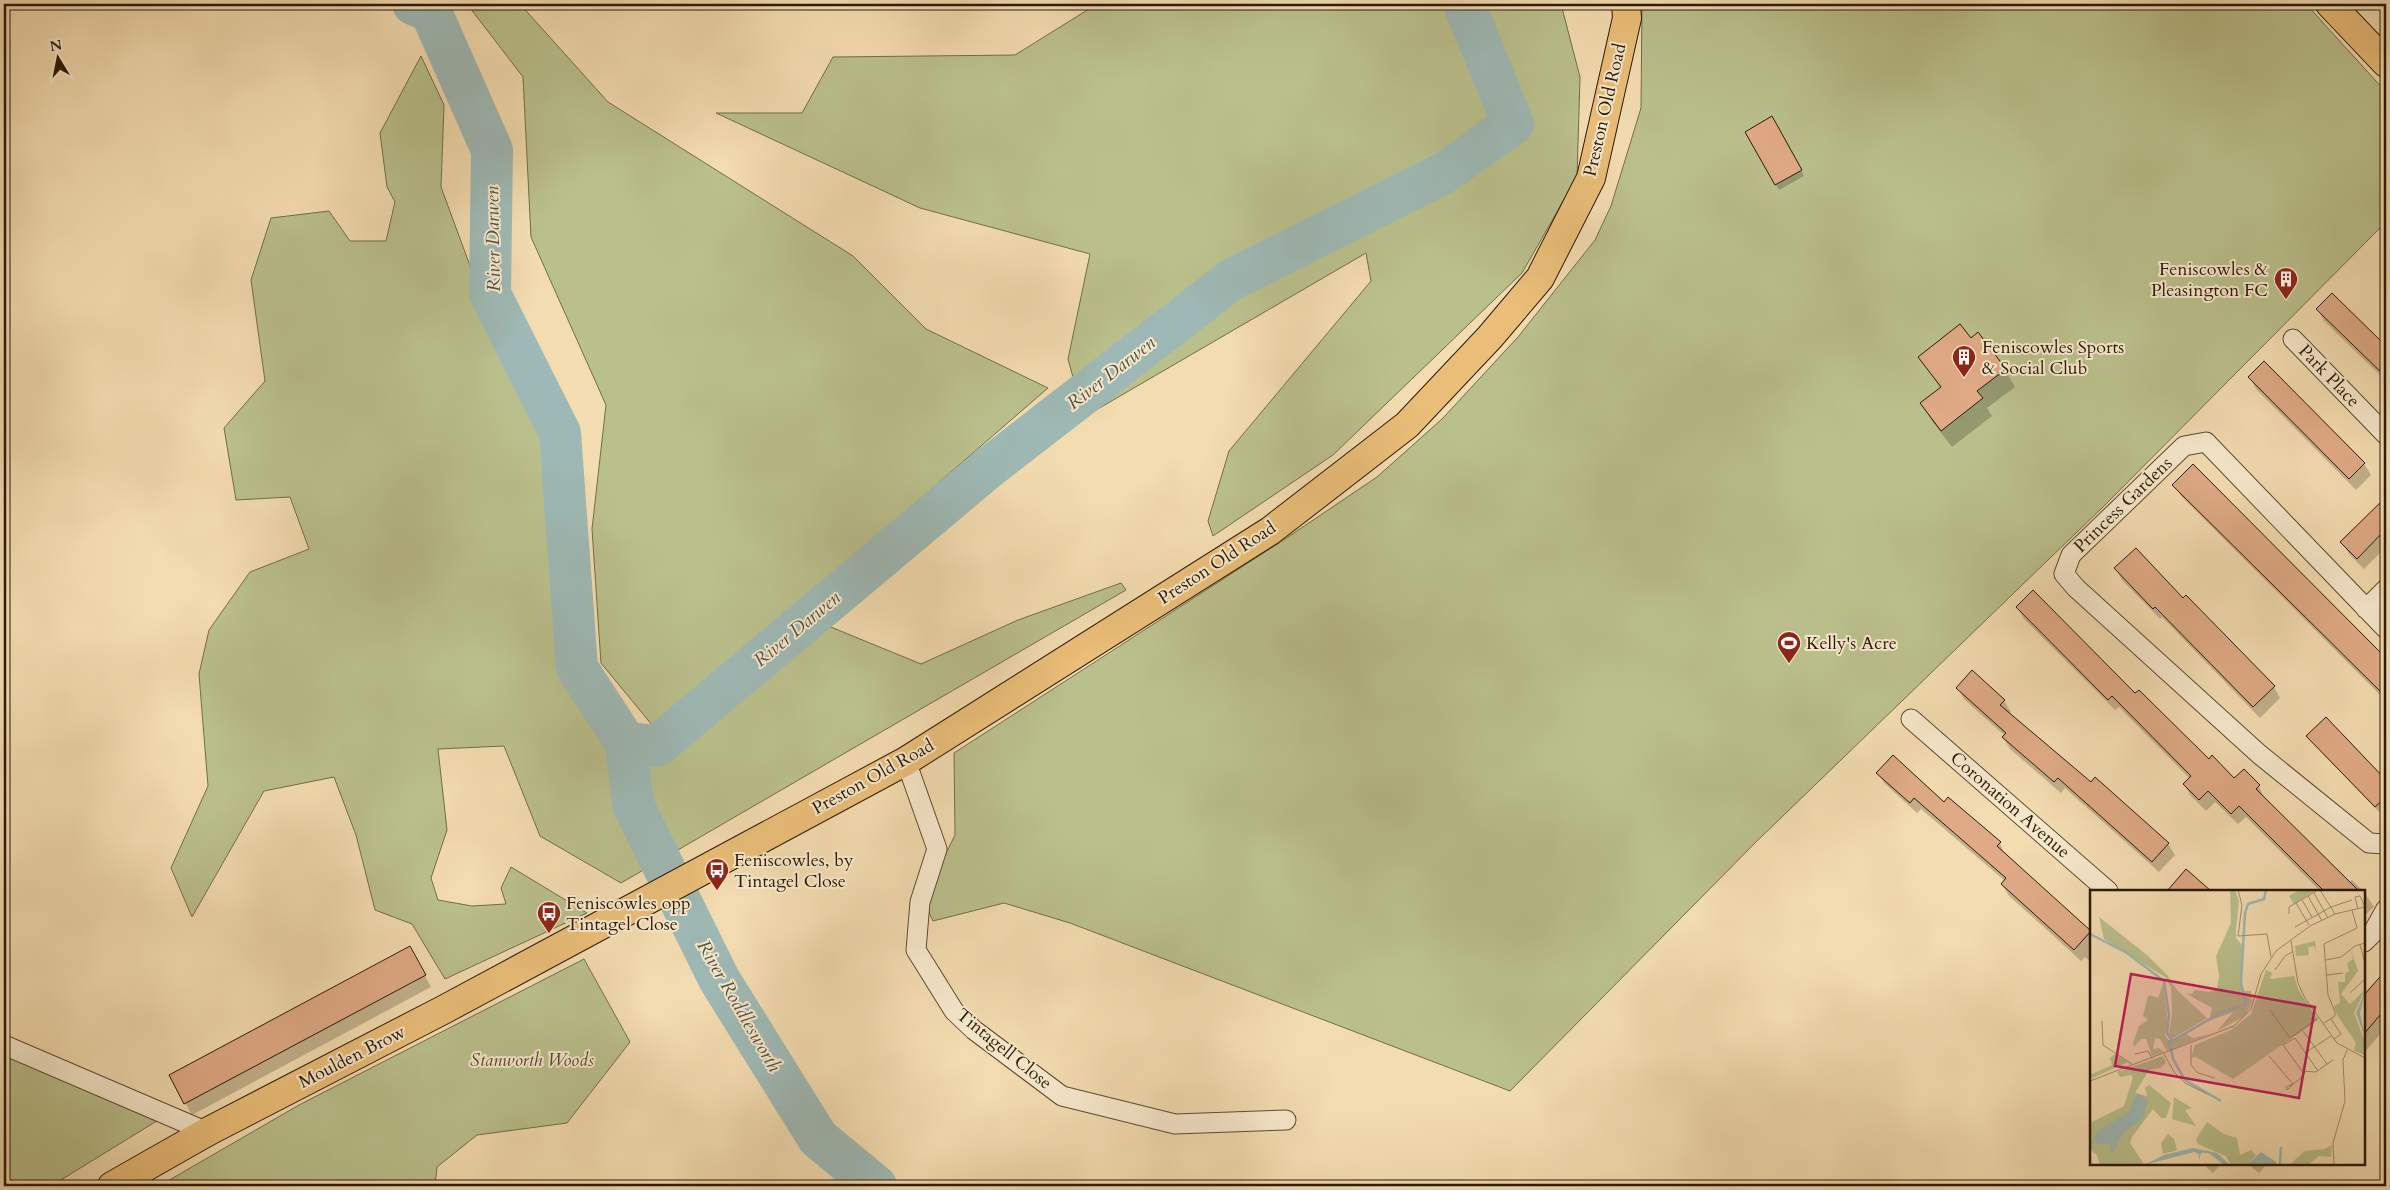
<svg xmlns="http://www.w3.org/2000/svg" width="2390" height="1190" viewBox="0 0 2390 1190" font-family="Cardo,serif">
<rect width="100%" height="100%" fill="#f3dcb0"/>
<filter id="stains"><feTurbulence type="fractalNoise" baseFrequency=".004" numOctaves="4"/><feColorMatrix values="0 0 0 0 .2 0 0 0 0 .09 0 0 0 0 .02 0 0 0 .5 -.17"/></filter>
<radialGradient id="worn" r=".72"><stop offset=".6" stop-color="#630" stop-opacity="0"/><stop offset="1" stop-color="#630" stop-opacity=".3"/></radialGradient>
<path fill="#bac08c" stroke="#726d48" d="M467,4H520L608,102L853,256L926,329L1048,388L675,711L652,725L601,663L592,529L606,405L531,237L523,77Z
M1097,4H1561L1580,77L1577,177L1522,273L1333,455L1213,536L1208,521L1229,451L1371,281L1366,253L1084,417L1068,359L1090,254L920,208L716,113H802L833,57L1015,55Z
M1642,4H2306L2386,92V222L2104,506L1757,841L1510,1091L1070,923L1004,903L933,921L923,900L955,835L954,753L1282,541L1377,477L1442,419L1518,337L1595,240L1611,206L1641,108Z
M421,56L444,105L441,187L490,320L544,426L566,514L564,685L624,758H654L826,625L921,664L1018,620L1121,583L1126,590L621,883L540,836L504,746L438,749L447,830L431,878L438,900L472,906L506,904L501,888L511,867L587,913L445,979L412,924L375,910L356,835L334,777L264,791L192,917L171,868L208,786L199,674L209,630L250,572L309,549L290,497L236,500L224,428L265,381L251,280L271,218L329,211L350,241H386L395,202L387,187L380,133Z
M584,959L630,1042L567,1123L477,1135L437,1167L435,1186H159L299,1105Z
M4,1054L160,1119L51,1186H4Z"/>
<path fill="#0003" d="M1772,118L1804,176L1779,190L1746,133Z
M2332,295L2386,347V381L2324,321L2318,310Z
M1920,357L2005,370L2015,387L1987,408L1992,416L1952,447L1932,421L1922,404L1941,389Z
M2250,378L2364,464L2371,475L2356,490L2256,389Z
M2193,466L2386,659V701L2181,496L2174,485Z
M2386,498V547L2364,569L2349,554L2342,542Z
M2116,569L2183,599L2274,687L2280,698L2260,718L2162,617L2160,619L2122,580Z
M2017,607L2135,695L2209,761L2234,780L2259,786L2264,798L2349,883L2352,880L2363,891H2320L2246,817L2238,824L2215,802L2206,811L2191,796L2184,785L2190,779L2119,707L2115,710L2024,619Z
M1958,688L2004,701L2011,712L2009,714L2091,784L2168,844L2175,855L2159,872L2065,788L2061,793L2010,749L2003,737L2005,736L1964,699Z
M2326,719L2386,781V805L2379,812L2308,737Z
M1878,773L1944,804L2000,843L2005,856L2091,933V962L2085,957L2081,961L2056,938L2009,896L2002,884L2005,881L1921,809L1917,813L1885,784Z
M2364,892L2374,907L2364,916Z
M416,959L431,987L192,1115L170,1075Z
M2386,972V1027L2364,1053V997Z
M2203,1164H2221L2213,1173Z
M2248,1164H2267L2259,1173Z"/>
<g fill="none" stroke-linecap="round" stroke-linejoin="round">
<path stroke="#9eb9b5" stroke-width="42" d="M413,4L431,12L492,150L490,294L560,433L577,668L626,743L657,746L987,469L1231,280L1444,173L1513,124L1464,4
M626,743L633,805L719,979L818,1138L876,1186"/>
</g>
<path fill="#dfaa85" stroke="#2a1a04" d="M1772,116L1802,170L1775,185L1745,132Z
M2332,293L2386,346V377L2316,309Z
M1960,324L1971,338L1978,332L2006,369L1977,391L1983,398L1941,431L1920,403L1941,387L1918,357Z
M2264,361L2365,463L2349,479L2248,377Z
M2193,464L2386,658V697L2172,485Z
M2386,497V529L2357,559L2340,542Z
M2136,548L2183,598L2186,595L2275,686L2253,707L2155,607L2153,609L2114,568Z
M2033,590L2135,693L2139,690L2209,759L2212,755L2234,778L2244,769L2260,785L2256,789L2359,891H2324L2239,806L2231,814L2208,791L2199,800L2183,784L2191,776L2112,696L2108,700L2016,607Z
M1972,670L2005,700L2000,705L2091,782L2095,777L2169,843L2152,862L2058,778L2054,782L2002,737L2006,733L1956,688Z
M2326,717L2386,780V797L2375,807L2306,736Z
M1893,755L1944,802L1948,797L2001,842L1997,846L2091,931L2074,950L2001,884L2006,878L1914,798L1910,803L1876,773Z
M2186,869L2211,891H2167Z
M410,946L426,975L184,1104L169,1075Z
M2386,970V1008L2364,1034V995Z"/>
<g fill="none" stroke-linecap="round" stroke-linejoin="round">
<g stroke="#5c4a2f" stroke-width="21">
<path id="street" d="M2293,339L2386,435
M2366,609L2386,589
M2386,629L2206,442L2184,446L2071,555L2064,574L2076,588L2259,754L2369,843L2386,844
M1911,719L2108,891
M906,761L937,849L920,902L916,950L954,1011L974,1030L1062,1096L1175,1124L1286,1120
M2364,942L2372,934L2386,909
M4,1045L207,1132"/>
</g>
<g stroke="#2a1a04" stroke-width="30">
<path id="primary" d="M2330,4L2386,63
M112,1186L207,1132L445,1009L906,761L1270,531L1407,425L1490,337L1540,278L1591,178L1627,18L1626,4"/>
</g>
<use href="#street" stroke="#f7e8cc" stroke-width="19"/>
<use href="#primary" stroke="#eabe78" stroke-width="28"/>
</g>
<defs>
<g id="building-pin" transform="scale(1.25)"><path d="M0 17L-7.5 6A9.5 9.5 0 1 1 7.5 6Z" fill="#8f2418" stroke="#f7e8cc"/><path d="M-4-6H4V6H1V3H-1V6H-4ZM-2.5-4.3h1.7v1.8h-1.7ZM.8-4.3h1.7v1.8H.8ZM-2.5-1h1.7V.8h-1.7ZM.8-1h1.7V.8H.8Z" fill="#fff"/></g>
<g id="stadium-pin" transform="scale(1.25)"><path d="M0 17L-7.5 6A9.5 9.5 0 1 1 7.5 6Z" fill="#8f2418" stroke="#f7e8cc"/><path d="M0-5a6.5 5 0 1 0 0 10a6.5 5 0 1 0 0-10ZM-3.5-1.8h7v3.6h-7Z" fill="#fff"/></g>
<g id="bus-pin" transform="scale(1.25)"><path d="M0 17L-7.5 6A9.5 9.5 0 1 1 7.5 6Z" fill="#8f2418" stroke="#f7e8cc"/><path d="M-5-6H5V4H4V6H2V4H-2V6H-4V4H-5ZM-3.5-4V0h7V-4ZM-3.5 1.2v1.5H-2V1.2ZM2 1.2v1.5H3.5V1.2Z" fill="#fff"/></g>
</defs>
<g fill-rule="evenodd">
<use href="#building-pin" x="2286" y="279"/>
<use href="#building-pin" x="1964" y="357"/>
<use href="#stadium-pin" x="1789" y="643"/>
<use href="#bus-pin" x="717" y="870"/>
<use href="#bus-pin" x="549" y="913"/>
</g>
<g text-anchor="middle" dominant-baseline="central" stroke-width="4" stroke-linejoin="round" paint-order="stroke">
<g font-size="18" fill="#2a1a04" stroke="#f7e8cc">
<text transform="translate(1605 110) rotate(-77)">Preston Old Road</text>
<text transform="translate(2329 376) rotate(46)">Park Place</text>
<text transform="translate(2123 505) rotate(-44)">Princess Gardens</text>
<text transform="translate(1217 563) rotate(-33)">Preston Old Road</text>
<text transform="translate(873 777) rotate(-29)">Preston Old Road</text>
<text transform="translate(2010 805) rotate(41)">Coronation Avenue</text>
<text transform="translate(1004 1049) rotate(39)">Tintagell Close</text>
<text transform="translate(352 1057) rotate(-27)">Moulden Brow</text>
</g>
<g font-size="18" fill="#2a1a04" stroke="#f7e8cc" text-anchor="start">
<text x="2268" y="269" text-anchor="end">Feniscowles &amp;<tspan x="2268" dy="21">Pleasington FC</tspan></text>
<text x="1982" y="347">Feniscowles Sports<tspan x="1982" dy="21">&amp; Social Club</tspan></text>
<text x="1806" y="643">Kelly's Acre</text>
<text x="734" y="860">Feniscowles, by<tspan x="734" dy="21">Tintagel Close</tspan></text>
<text x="566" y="903">Feniscowles opp<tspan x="566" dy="21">Tintagel Close</tspan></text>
</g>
<g font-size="18" font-style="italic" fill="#554c2d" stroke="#f7e8cc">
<text x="532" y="1060">Stanworth Woods</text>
</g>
<g font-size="19" font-style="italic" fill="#535242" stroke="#f7e8cc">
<text transform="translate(493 239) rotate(-91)">River Darwen</text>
<text transform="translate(1111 373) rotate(-38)">River Darwen</text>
<text transform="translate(797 629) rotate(-40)">River Darwen</text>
<text transform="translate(739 1006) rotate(60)">River Roddlesworth</text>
</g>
</g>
<g transform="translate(2090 890)">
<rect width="275" height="275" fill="#f3dcb0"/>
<path d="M140,0H145L149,11L146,39V48L152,55L151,101H161L162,112L155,126L127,141L143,122L119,131L122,118L95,103L102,104L105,100L119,102L127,99L129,86L126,66L141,33ZM210,0H226L204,14L199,6ZM9,27L57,65L77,85L87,100L117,128L82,149L79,143L82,124L81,97L75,87L14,49ZM225,51L226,63L224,56L218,57L219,65L206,66L205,56ZM261,60L268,81L251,104L260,114L275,100L264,123L275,152V165L264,161L266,153L247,125L244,116L250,113L248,92H255V84L259,81L257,73L263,69ZM176,80L182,83L180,89L204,86L208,99L228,130L143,189L106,167L101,168L105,155L141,140L161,124ZM73,94L78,131L75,145L79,151L96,144L103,148L120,144L77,161L70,149L65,148L63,159L69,158L74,162L62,166L56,149H51L44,157L43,153L49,136L58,130L53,126L57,109L59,105L68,108ZM25,164L38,172L0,189V185L22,175L20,168ZM73,166L76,173L70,178L59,180L45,203L57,206L55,198L59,195L81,213L76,228H71L63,219L42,247L40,253L54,274L10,275L7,265L0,260V233L34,216L43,188L41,185L30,187L27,182ZM84,207L102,218L95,220L106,236L82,229ZM117,232L134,244L147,248L150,265L161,260L166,265L157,275H141L136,266L108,254L106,249ZM78,244L84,249L87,260L73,264L71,253ZM242,255L241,267L229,266L218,275H199L215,261L235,259Z" fill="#bac08c"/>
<path d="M275,102L270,123L275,147L266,123ZM49,204L58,210L55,223L52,230L34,242L23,262H20L21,254L0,253L8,241L40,221L45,205ZM103,258L127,263L140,275H134L119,263H111L109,270V264L104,262L54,275L74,265ZM171,262L186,272V275H157Z" fill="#9eb9b5"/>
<path fill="none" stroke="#9eb9b5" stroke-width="2.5" d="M0,44L37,63L74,91L79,125L77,143L82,151L132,122L156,114L151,93L155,23L158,14L174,9L176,0M79,150L83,169L95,190L131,211M190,275L191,257"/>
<path fill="none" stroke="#a38e6b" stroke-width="1" d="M148,0L152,15L148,46L177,44L181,67M230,0L245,24M224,3L238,28M218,6L232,31M212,10L222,27M206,13L219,35M268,19L265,7L270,6L275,17M199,24V17L228,0M205,37L241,17L262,10M201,51L208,93L215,108L247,153L275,168M270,55L275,73M236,70L251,67L265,56L275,53M185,80L195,66L202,62M237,85L253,83M260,103L275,89M180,120L200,148L228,128M241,129L251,144L244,149M12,131L13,155L42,174M234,133L245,126V122L238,105L234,54L267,38L262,20M213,141L237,174M101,155V175L108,183L125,188M215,163L241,146M45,164L58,161L62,168M74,164L84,182L95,193L117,204M179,166L203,194L197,200L196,197L203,194L211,188L215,182M228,181L205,148L193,155L212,181L226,182L243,170M0,191L144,136L161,119L171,84L186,61L220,36L245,24L275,17M244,275L243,253L255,211L253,170L257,160"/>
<path fill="#c2185b" fill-opacity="0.15" stroke="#c2185b" stroke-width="2.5" d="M41,84L225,117L209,208L25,176Z"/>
<rect width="275" height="275" fill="none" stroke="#2a1a04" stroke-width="2.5"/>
</g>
<rect width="2390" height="1190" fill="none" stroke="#f3dcb0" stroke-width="20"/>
<rect x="5" y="5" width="2380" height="1180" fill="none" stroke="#2a1a04" stroke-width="2.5"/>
<rect x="10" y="10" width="2370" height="1170" fill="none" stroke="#2a1a04"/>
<g transform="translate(58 58) rotate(350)" stroke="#f7e8cc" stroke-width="4" paint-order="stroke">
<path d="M0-4L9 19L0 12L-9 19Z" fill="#2a1a04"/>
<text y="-8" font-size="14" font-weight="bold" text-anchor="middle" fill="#2a1a04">N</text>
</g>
<rect width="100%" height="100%" filter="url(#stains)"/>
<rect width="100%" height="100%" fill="url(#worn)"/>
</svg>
